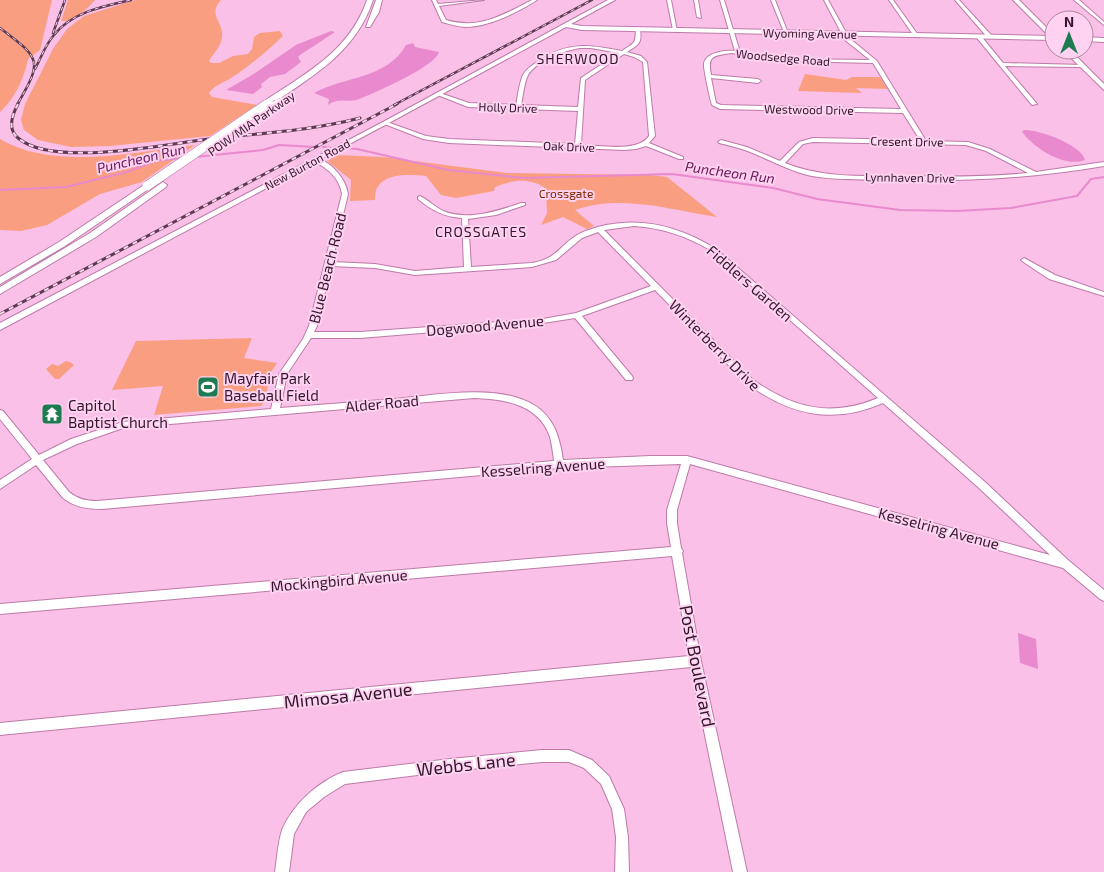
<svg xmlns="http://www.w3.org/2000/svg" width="1104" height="872" viewBox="0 0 1104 872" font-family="'Exo 2',sans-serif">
<rect width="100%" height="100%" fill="#fac0e7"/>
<path fill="#fa9e81" d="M0,0H52L40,50L28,59C24,79 15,98 0,112Z
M68,0H95C87,9 74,22 61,21Z
M135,0H221C207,15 224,22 222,37C221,47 214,52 209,61L211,63H219L233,56L248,54L252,49L254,37L260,33L280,31L283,36C267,51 250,66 231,78C223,83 215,85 209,93L212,97L257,105L210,136L110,146L71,147L38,140L24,130L21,120L25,104L53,49L67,29L84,16Z
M805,74L846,80L852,77H880L888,89L856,88L862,93L798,91Z
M0,139C54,171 135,152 195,145L142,182L100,194L47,225L21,231L0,230Z
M335,155L383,157L507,173L651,175L667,177L717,217C670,210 622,194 575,210L594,226L587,229L563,217L541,225L547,213L546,189C531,177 511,180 495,187L494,191L456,198L441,195L426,176C411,175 386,172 377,188C375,191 375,197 375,200L350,201L351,180L326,160Z
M252,338L244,358L277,363L270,374L265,400L261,406L154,415L163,386L112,390L136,341Z
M66,361L70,362L74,365L59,379H55L46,369L52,364L58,366Z"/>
<path fill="#e88acd" d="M331,31L335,32L300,55L298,57L301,62L285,74L270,77L261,84L262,87L253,94L226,90L252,75L296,45Z
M413,43L415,47L439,52C435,67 374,93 357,100C346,102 338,98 328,105L329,99L314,93C345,76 387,79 406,45Z
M1024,130C1038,129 1082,145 1085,160C1064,168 1034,148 1022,132Z
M1018,633L1036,639L1038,669L1020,663Z"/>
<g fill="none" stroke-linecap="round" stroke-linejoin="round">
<path stroke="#e88acd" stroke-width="2" d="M323,147L334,148
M344,148L357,149L448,170L523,178L672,174L773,188L817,199L900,210L957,211L1011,208L1077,196L1091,179L1104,177
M195,157L263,150L279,145L315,147
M0,190L66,187L127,172L155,161L182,158"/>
<g stroke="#bd7aa9" stroke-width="2">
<path id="minor" d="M432,0H436L438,4L484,0L439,6L446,20C479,30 503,15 532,0H537C519,12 488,27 466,27C458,27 450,24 442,22Z
M667,0H671L677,31L673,30Z
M694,0H698L701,18L697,17Z
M720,0H724L740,52L790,59L870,60L845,40L824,0H828L849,38L877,61L926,141L968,142L990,149L1036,172L1104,162V166C1030,179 955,182 880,180C858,179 834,180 812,176C788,171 767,158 745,150C736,147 728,145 719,143L718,142L721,140L747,147L780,161L799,142L813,138L920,140L903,113L720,109L712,105C710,98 703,68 704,63C707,52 726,50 735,51ZM731,53L790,61L873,63L901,109L721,105L716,103L711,78L758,83L761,81L758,79L711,75C707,55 714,56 731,53ZM813,142L966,145L986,151L1028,173C986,177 944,177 902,176C862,176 821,178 785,163L803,144Z
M771,0H775L788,33L784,32Z
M889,0H893L918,35V36H914Z
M955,0H959L992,36V38H988Z
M1074,0H1079L1104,22V25Z
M636,28L640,29C642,44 639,44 627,52L641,56L647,62L655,136L649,143L683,157V159H679L646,146L636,149L624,150L449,143L423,139L382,123L387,122L426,136L449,139L575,144L578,111L468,107L435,94L440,93L469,103L516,105C518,96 519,84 523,75C527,68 534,64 540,60C569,41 590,45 622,51C637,41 635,44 636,28ZM580,48H591L619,53L581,78L578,107L521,105C523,96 524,83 528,75C536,61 566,50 580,48ZM624,54L634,57L643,62L649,136C638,153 599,145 581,145L585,80Z
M977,36H981L1003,63L1083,65L1085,66L1083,67L1005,66L1037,104L1032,105L977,38Z
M314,159C330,159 346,179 348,194L332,262L375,264L415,271L464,267L462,218C444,217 431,210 418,199V197L420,196C428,200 435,207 443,211C468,221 497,211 521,203H525V205L496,215L468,219L471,267L532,263C558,258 558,247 577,235C586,230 597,227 606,225C646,217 682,228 716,249L985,482L1068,560L1104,590V601L1100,599L1063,568L690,464L677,510V523L681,548L683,551L682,553L701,661L747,872H733L691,667L0,735V723L689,656L672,556L0,614V604L671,547L667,523V510L681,464L559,468L102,509C88,509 74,507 63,498L36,465L0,489V480L32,459L0,419V410L3,411L39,455L71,439L123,422L271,409L279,374L303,339L309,326L342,194C339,177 328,169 314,161ZM634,226C663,228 686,236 712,251L878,398C830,418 792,408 752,379L604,230ZM598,232L651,286L576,313L543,319L360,332H314L317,326L331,266L375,268L415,275L532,267L556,260L582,238ZM655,290L746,383C790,415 832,425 883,403L979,488L1050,555L687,456H650L563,460C560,438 554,417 534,405C497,383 436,395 394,399C356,402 318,405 280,408L287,374L311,338H360L543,323L575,318L626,380H632L633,378L632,376L582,316ZM474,398C504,399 539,404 550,437C552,445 553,453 554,461L97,501C86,501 78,499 69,492L43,460L77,444L123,428Z
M1024,258L1055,275L1104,292V296L1049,279L1022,261L1021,260Z
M542,750H569L592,760L609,776L624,809L628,837L629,872H615L616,837L612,809L601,784L584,768L569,762H542L450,771L345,784L324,797L306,812L294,834L289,872H275C277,859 278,842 282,830C293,804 318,782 343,772L450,759Z"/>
</g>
<g stroke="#bd7aa9" stroke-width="2">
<path id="tertiary" d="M608,0H615L571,24L582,26L1054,36V40L582,30L566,27L387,124L0,330V323L383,122Z
M1084,37L1104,38V42L1084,41Z"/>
</g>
<g stroke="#bd7aa9" stroke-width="2">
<path id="secondary" d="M367,0H373C356,52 314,75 272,104H266V100C308,72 350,50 367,0Z
M376,0H382L379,12L370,27H366Z
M1013,0H1019L1054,35V41Z
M1063,50H1070L1104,84V90Z
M163,182L167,185L166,187L96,237L0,294V287L90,233Z
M147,183L151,186L150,188L65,246L0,284V277L59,242Z"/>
</g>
<use href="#minor" fill="#fff" fill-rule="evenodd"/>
<use href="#tertiary" fill="#fff" fill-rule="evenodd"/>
<use href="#secondary" fill="#fff" fill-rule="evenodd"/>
<g stroke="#5d3c53" stroke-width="2.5">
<path id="rail-far1" d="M0,28C41,59 43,60 17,105
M53,33L65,0
M35,69C41,58 45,45 54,35C72,12 104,6 131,0
M394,105L592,0"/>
</g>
<g stroke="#5d3c53" stroke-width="3">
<path id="rail" d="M18,104C12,115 7,129 18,138C53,168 165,144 209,139C260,133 310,131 360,118
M0,314L397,104"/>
</g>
<use href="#rail-far1" stroke="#fed2f0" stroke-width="1" stroke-dasharray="4" stroke-linecap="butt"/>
<use href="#rail" stroke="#fed2f0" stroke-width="2" stroke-dasharray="5" stroke-linecap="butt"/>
<g stroke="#bd7aa9" stroke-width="8" stroke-linecap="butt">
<path id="secondary-bridge-far1" d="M265,105L269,102
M276,105L282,101"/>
</g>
<g stroke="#bd7aa9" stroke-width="10" stroke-linecap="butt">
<path id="secondary-bridge" d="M263,114L278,104
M147,186L267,104"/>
</g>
<use href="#secondary-bridge-far1" stroke="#fff" stroke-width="7"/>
<use href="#secondary-bridge" stroke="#fff" stroke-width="9"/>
</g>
<defs>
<g id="stadium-square" transform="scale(1.125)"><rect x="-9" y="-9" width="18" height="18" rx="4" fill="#1e7a50" stroke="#fed2f0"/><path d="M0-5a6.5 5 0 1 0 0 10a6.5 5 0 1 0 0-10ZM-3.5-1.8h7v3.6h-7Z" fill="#fff"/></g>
<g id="temple-square" transform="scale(1.125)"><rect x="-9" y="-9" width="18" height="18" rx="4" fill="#1e7a50" stroke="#fed2f0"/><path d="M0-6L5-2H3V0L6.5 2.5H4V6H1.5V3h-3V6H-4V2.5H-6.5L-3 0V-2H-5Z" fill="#fff"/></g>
</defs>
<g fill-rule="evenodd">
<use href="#stadium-square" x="208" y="387"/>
<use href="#temple-square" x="52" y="414"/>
</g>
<g text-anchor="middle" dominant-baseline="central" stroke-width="4" stroke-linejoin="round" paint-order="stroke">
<g font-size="12" fill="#33182b" stroke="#fed2f0">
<text transform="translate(810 33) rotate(1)">Wyoming Avenue</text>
<text transform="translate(783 57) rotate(5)">Woodsedge Road</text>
<text transform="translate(508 107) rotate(2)">Holly Drive</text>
<text transform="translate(809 109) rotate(1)">Westwood Drive</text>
<text transform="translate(251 123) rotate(-35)">POW/MIA Parkway</text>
<text transform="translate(907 141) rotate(1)">Cresent Drive</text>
<text transform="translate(569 146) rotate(2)">Oak Drive</text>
<text transform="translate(307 164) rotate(-28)">New Burton Road</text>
<text transform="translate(910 177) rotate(1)">Lynnhaven Drive</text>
</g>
<g font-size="12" fill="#842500" stroke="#fed2f0">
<text x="566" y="193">Crossgate</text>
</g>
<g font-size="14" letter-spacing="1" fill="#33182b" stroke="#fed2f0">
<text x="578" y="58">SHERWOOD</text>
<text x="481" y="231">CROSSGATES</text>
</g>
<g font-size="14" font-style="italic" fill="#671556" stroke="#fed2f0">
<text transform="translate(141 158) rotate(-13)">Puncheon Run</text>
<text transform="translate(730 172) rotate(8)">Puncheon Run</text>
</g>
<g font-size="15" fill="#33182b" stroke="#fed2f0">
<text transform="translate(327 268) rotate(-76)">Blue Beach Road</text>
<text transform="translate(750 283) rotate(41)">Fiddlers Garden</text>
<text transform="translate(485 325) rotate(-5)">Dogwood Avenue</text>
<text transform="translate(715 345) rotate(45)">Winterberry Drive</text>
<text transform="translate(382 403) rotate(-5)">Alder Road</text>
<text transform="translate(543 467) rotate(-4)">Kesselring Avenue</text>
<text transform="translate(939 528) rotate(15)">Kesselring Avenue</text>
<text transform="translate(339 580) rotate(-5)">Mockingbird Avenue</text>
</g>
<g font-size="15" fill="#33182b" stroke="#fed2f0" text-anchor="start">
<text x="224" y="378">Mayfair Park<tspan x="224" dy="17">Baseball Field</tspan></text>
<text x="68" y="405">Capitol<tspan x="68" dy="17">Baptist Church</tspan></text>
</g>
<g font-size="18" fill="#33182b" stroke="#fed2f0">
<text transform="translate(698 666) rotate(79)">Post Boulevard</text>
<text transform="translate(348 695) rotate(-6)">Mimosa Avenue</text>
<text transform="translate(466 764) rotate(-6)">Webbs Lane</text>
</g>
</g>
<g transform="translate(1069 35)"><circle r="24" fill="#fed2f0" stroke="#ad88a1"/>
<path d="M0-4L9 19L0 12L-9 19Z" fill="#1e7a50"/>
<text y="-8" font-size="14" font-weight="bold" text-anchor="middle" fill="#33182b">N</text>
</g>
</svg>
